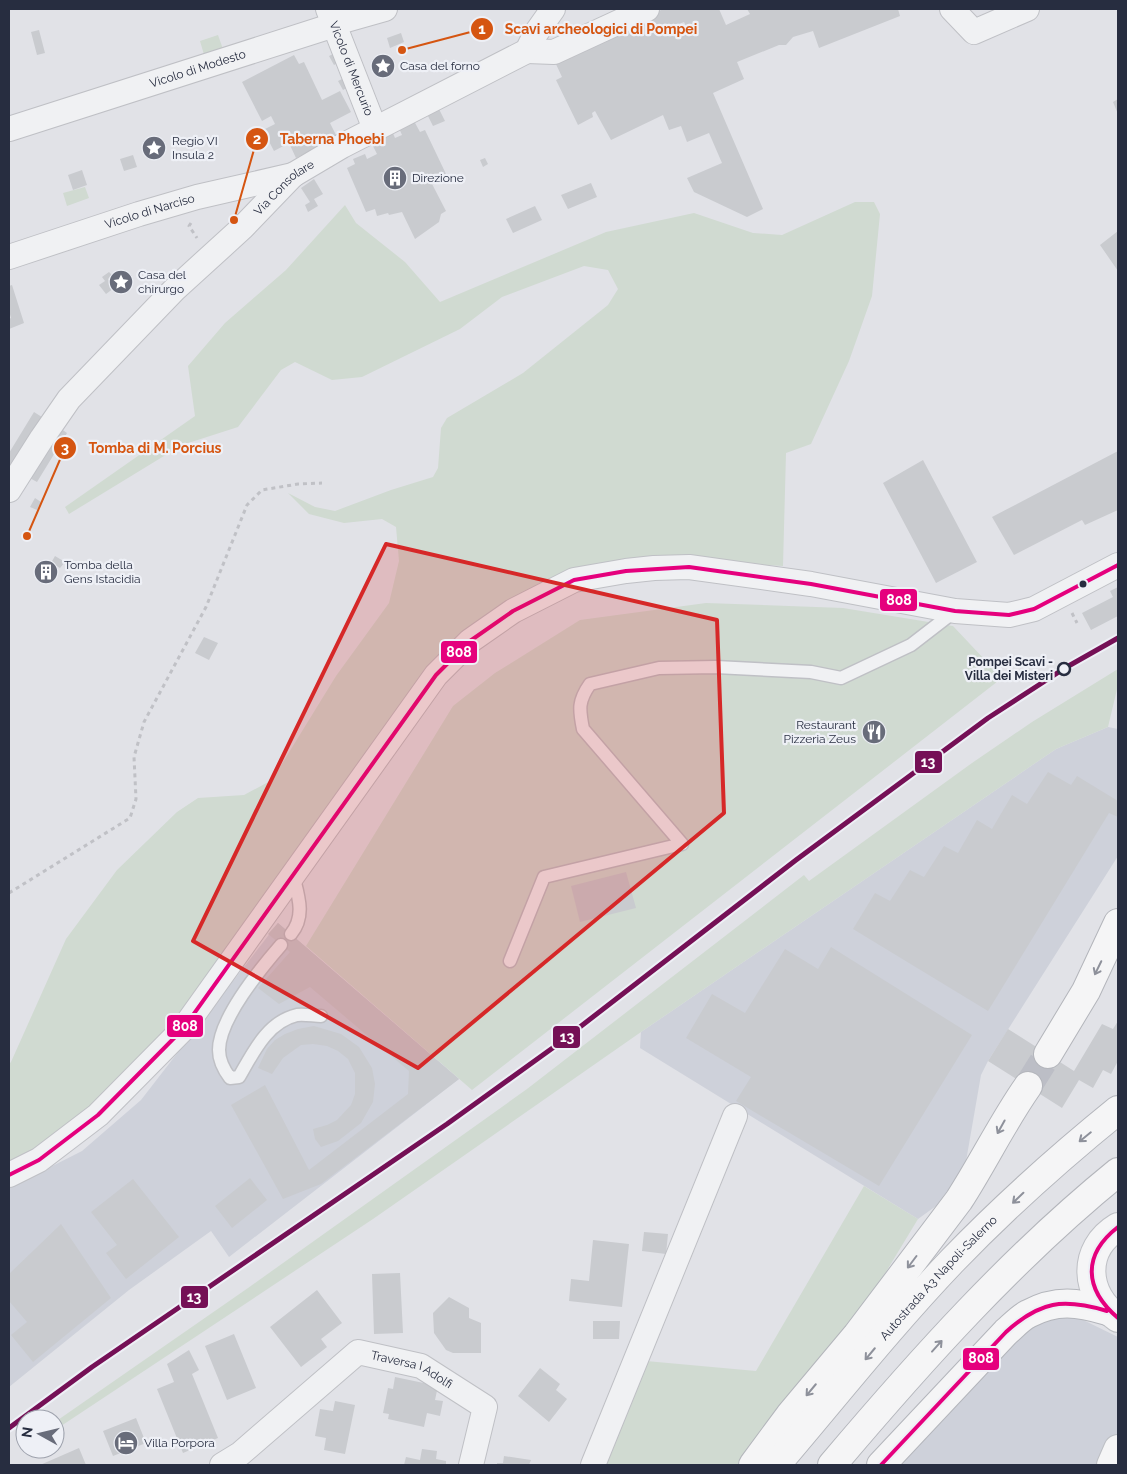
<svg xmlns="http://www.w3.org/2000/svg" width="1127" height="1474" viewBox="0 0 1127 1474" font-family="Raleway,sans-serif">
<rect width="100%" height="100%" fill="#e1e2e7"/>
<path fill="#ced1da" d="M1108,727L1118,729V856L988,1061L981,1075L965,1167L936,1206L918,1219L640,1048L641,1032L1056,749Z
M278,923L459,1079L229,1257L211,1231L129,1290L9,1387V1188L82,1151L141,1100Z
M1050,1314L1075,1316L1118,1337V1465H897L1027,1327Z"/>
<path fill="#d0dad1" d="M218,35L224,52L205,58L200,41Z
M85,187L89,198L67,206L63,193Z
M855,202H874L880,214L872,296L849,361L811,444L786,453L783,566L634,558L597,565L454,645L165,1035L93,1109L9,1167V1064L11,1062L66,939L117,870L177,812L198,798L244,795L272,780L336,676L389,603L399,561L396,527L382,519L344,523L309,514L288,493L315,507L335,511L391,490L433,477L438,468L441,428L447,418L523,373L608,305L618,289L608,270L584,266L502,297L460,329L362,377L332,380L295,362L281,370L238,427L182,445L69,514L65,507L195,416L188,366L225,323L286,270L345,205L356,223L405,262L440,302L606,232L694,213L753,233L782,235Z
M706,603L843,608L953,626L1002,678L472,1090L306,946L453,706L495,673L580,620Z
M1118,669V685L1108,727L1056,749L641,1032L373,1219L55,1430V1422L248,1288L527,1089L804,875L809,881L972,763L1032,722Z
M864,1186L918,1219L855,1323L737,1465H606L627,1408L646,1361L756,1371Z"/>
<path fill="#c9cbcf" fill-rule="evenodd" d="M663,9H719L726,25L750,14L747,9H898L900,16L819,48L813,31L793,37L786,45H779L737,62L744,79L713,93L763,209L747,217L694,192L687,178L722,163L709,133L687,142L681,126L669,130L663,115L611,140L595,111L592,113L593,117L578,125L556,80L562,77L555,62ZM684,22L688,30L683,33L679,24Z
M39,30L45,53L37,55L31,32Z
M401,33L404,42L390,48L387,38Z
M339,51L348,75L342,78L336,64L334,65L329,56Z
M294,55L299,64L304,62L322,100L340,91L351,112L330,123L337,137L296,158L289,143L274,151L263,130L275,124L271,116L262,121L242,82Z
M348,76L352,85L343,90L338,81Z
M1118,99V114L1113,102Z
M439,109L445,121L433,126L427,114Z
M414,121L420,132L425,130L446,174L431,182L446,211L441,214L439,222L415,239L402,212L389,215L388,213L377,216L375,209L366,212L347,168L355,164L353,159L365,154L367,159L377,154L371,142L392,131L395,138L402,135L399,128Z
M133,155L137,167L124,171L120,159Z
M485,158L488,164L483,167L480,160Z
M82,170L87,185L73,190L68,175Z
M314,179L323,194L314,199L318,206L308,212L305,205L310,202L301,188Z
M591,183L597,197L568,209L561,195Z
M535,206L542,220L513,233L506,219Z
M1118,231V271L1100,245Z
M109,272L112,275L108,279L114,288L106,294L99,285L105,281L102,277Z
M12,285L24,323L9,329V319L11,318L9,311V286Z
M34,412L45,419L14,467L9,463V453Z
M57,426L67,433L37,482L26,476Z
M1118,451V510L1085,525L1082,520L1014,555L992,517Z
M923,460L977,562L936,583L883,483Z
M35,498L41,502L37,510L30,507Z
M55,556L65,562L60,568L51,563Z
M43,561L56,569L48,582L35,575Z
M1118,587V616L1091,630L1082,613L1113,597L1110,591Z
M204,637L218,643L209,660L195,653Z
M1048,772L1071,785L1077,776L1118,801V817L1109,813L988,1011L853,929L875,893L890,901L910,870L924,877L944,846L958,853L977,820L992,829L1012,795L1027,804Z
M626,872L636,908L580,922L571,886Z
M278,923L459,1079L321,1184L283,1199L231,1105L265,1085L309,1170L408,1094L409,1071L310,987L279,1004L258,988L290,952L268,934Z
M831,947L972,1035L879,1186L736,1101L751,1077L686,1038L712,994L745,1013L785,949L818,969Z
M1118,1021V1061L1111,1074L1103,1070L1093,1088L1079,1080L1062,1108L988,1061L1008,1029L1074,1071L1102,1024L1113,1029Z
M314,1026L341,1034L359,1047L372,1068L375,1084L373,1102L361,1123L338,1141L321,1147L315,1139L313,1129L327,1125L337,1120L351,1105L355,1094V1073L348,1059L338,1051L327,1046L313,1044L301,1045L283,1058L272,1074L258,1068L267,1049L275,1040L285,1034L298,1029Z
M250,1178L267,1200L232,1228L215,1206Z
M133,1179L179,1237L126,1279L106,1253L117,1245L91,1212Z
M61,1224L111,1298L33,1362L11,1335L27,1322L9,1301V1274Z
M644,1232L668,1234L666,1254L642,1251Z
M593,1240L629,1244L622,1307L569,1301L571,1279L589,1281Z
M400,1273L403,1333L374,1334L372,1274Z
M317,1290L342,1323L321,1339L327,1347L301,1367L270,1327Z
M449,1297L469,1308V1318L481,1323V1353H453L446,1350L434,1333L433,1313Z
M593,1321H620L619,1339H593Z
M234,1334L256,1388L227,1400L205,1346Z
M189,1350L199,1370L192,1374L218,1438L183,1453L157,1389L174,1382L167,1364Z
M540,1368L560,1384L556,1390L567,1399L549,1422L518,1396Z
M395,1377L438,1386L435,1400L443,1401L440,1416L427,1413L424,1427L388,1419L389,1414L383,1413L388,1388L393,1389Z
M335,1401L355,1405L345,1454L324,1450L326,1438L315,1436L320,1409L333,1411Z
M136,1418L146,1443L113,1456L103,1431Z
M79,1448L86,1465H40Z
M422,1449L437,1451L436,1459L446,1461V1465H404L406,1457L420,1460Z
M504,1456L531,1460L529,1465H497V1463H503Z"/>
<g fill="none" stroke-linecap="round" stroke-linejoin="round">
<path stroke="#bcbec6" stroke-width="28" stroke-dasharray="28 14" stroke-linecap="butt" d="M1028,1086L1048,1054"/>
<g stroke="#bfc0c5" stroke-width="15">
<path id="lane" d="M291,934C306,916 298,895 293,875
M281,945C261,968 219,1019 219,1050C219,1061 224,1070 230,1078L239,1077C253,1053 267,1022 297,1015C305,1014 314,1016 321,1016
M510,961L544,877L682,844L583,729C579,709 578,701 590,684L659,668L716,667L811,672L841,678L911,645L955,611"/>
</g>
<g stroke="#bfc0c5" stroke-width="26">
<g id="street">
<path id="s1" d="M328,9L375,129"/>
<path d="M952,9L974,32L1027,9"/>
<path d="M527,51L554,52L647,9"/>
<path id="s2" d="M9,129L328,27L339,22L385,9"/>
<path id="s3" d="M9,257L139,214L197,197L293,175"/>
<path id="s4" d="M9,490L42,438L69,399L174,290L242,228L293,175L342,146L527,51L536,33L553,9"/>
<path d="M9,1175L39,1160L98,1115L183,1029L436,675L470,641L513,611L574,580L626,571L654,568L689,567L811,584L955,611L1009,615L1034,609L1118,565"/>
<path id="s5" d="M222,1465L240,1454L358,1352L421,1366L485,1407L471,1465"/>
<path d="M593,1465L735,1116"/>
</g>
</g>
<g stroke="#bdbfc4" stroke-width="30">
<path id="primary" d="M1118,1227C1081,1249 1084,1295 1118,1318
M1111,1465L1118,1449"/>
</g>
<g stroke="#b3b5bb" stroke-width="30">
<g id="highway">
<path d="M1048,1054L1086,991L1118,923"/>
<path d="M753,1465L790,1415L857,1335L959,1200C983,1163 1002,1123 1028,1086"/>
<path id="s6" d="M776,1465C834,1397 890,1326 952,1261C1004,1207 1060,1157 1118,1110"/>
<path d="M832,1465C920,1361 1012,1258 1118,1172"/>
<path d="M881,1465L1006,1332C1013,1326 1020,1318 1028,1314C1056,1299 1078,1302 1107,1311"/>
</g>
</g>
<path stroke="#c0c1c6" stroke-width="3" stroke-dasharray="4 4" stroke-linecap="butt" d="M191,223L189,226L197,238
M1072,613L1077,623
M9,893L130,818L136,799L134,757L144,722L206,607L247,505L262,490L298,484L322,483"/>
<use href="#lane" stroke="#f0f1f3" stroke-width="12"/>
<use href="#street" stroke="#f0f1f3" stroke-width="24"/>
<use href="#primary" stroke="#f5f5f6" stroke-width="28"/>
<use href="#highway" stroke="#f5f5f6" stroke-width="28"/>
<g stroke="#eef0f6" stroke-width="8">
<path id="bus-1" d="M9,1175L39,1160L98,1115L183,1029L436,675L470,641L513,611L574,580L626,571L689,567L811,584L955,611L1009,615L1034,609L1118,565
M1118,1227C1082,1255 1084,1289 1118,1318
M881,1465L1006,1332C1040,1301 1063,1298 1107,1311"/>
</g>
<use href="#bus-1" stroke="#e5007d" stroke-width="4"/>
<g stroke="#eef0f6" stroke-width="9">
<path id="rail-1" d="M9,1428L92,1367L447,1124L554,1047L796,860L988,718L1065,668L1118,638"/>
</g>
<use href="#rail-1" stroke="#751056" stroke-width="5"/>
</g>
<defs><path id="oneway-shaft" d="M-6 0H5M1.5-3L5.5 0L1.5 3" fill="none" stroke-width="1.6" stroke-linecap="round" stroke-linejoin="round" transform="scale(1.25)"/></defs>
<g stroke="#8e919b">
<use href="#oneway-shaft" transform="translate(1098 968) rotate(116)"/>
<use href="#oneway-shaft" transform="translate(1001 1127) rotate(119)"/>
<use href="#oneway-shaft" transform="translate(1085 1137) rotate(141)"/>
<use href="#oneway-shaft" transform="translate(1018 1198) rotate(136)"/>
<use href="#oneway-shaft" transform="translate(912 1262) rotate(127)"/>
<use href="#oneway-shaft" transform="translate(937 1346) rotate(-48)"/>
<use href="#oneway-shaft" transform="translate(870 1354) rotate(130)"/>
<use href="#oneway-shaft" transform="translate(811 1390) rotate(130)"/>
</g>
<path fill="#d62828" fill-opacity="0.2" stroke="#d62828" stroke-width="4" stroke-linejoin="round" d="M386,544L717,620L724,813L418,1068L193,941Z"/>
<defs>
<g id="sight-disc" transform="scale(1.25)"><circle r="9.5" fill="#686c7a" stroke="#eef0f6"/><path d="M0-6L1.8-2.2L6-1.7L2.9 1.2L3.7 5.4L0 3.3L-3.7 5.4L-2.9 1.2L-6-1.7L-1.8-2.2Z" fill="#fff"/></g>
<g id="building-disc" transform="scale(1.25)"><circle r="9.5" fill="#686c7a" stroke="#eef0f6"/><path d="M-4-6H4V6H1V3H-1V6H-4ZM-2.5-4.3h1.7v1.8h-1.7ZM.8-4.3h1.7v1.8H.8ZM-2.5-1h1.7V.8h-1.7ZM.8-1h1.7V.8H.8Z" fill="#fff"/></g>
<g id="restaurant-disc" transform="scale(1.25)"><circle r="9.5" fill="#686c7a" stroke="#eef0f6"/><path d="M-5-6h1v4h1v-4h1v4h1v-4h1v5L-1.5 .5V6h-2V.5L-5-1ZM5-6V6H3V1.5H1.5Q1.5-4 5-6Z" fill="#fff"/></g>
<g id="hotel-disc" transform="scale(1.25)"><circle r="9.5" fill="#686c7a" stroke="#eef0f6"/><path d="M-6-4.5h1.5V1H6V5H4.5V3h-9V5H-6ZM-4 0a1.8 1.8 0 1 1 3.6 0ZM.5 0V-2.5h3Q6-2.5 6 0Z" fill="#fff"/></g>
</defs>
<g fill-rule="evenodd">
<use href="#sight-disc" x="383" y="66"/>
<use href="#sight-disc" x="154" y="148"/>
<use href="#building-disc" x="395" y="178"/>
<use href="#sight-disc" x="121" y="282"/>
<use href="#building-disc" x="46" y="572"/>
<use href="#restaurant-disc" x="874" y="732"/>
<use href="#hotel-disc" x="126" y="1443"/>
</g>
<circle fill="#272d40" stroke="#eef0f6" stroke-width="2" cx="1083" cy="584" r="4.5"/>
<circle fill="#eef0f6" stroke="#272d40" stroke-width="2.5" cx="1064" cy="669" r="6"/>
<g text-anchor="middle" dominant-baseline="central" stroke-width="4.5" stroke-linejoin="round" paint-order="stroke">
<g font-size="12" fill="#272d40" stroke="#eef0f6" text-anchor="start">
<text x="400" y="66">Casa del forno</text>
<text x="172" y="141">Regio VI<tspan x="172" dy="14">Insula 2</tspan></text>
<text x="412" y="178">Direzione</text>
<text x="138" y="275">Casa del<tspan x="138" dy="14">chirurgo</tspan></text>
<text x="64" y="565">Tomba della<tspan x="64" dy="14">Gens Istacidia</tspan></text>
<text x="856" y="725" text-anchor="end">Restaurant<tspan x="856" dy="14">Pizzeria Zeus</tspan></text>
<text x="144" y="1443">Villa Porpora</text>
</g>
<g font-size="12" fill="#272d40" stroke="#eef0f6">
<text stroke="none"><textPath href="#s2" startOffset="198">Vicolo di Modesto</textPath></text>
<text stroke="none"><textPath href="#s1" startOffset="64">Vicolo di Mercurio</textPath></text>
<text stroke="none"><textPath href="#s4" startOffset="411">Via Consolare</textPath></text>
<text stroke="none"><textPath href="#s3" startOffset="148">Vicolo di Narciso</textPath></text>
<text stroke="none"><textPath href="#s6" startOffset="248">Autostrada A3 Napoli-Salerno</textPath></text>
<text stroke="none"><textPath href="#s5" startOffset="234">Traversa I Adolfi</textPath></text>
</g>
<g font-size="12" font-weight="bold" fill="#272d40" stroke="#eef0f6" text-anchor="end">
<text x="1053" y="662">Pompei Scavi -<tspan x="1053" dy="14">Villa dei Misteri</tspan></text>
</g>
</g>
<path fill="none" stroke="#d55511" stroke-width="2" d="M402 50L482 29M234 220L257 139M27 536L65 448"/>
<g fill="#d55511" stroke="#eef0f6" stroke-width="2">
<circle cx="402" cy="50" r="5"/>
<circle cx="234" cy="220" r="5"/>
<circle cx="27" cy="536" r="5"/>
<circle cx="482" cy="29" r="12"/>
<circle cx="257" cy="139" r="12"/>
<circle cx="65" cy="448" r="12"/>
</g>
<g font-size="15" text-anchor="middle" font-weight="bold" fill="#fff">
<text x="482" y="34">1</text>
<text x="257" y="144">2</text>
<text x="65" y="453">3</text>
</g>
<g font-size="14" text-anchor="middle" font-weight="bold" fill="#d55511" stroke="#eef0f6" stroke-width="4.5" stroke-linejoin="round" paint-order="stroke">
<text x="601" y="34">Scavi archeologici di Pompei</text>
<text x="332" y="144">Taberna Phoebi</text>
<text x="155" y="453">Tomba di M. Porcius</text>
</g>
<g stroke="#eef0f6" stroke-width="2">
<rect x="879" y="588" width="39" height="24" rx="5" fill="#e5007d"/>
<rect x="440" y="640" width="38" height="24" rx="5" fill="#e5007d"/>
<rect x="914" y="750" width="29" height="24" rx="5" fill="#751056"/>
<rect x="166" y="1014" width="38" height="24" rx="5" fill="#e5007d"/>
<rect x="552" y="1025" width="29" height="24" rx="5" fill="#751056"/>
<rect x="180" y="1285" width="29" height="24" rx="5" fill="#751056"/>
<rect x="962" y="1347" width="38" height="24" rx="5" fill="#e5007d"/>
</g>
<g font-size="14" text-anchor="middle" font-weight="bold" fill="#fff">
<text x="899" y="605">808</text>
<text x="459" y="657">808</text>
<text x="928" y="767">13</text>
<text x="185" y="1031">808</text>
<text x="567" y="1042">13</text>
<text x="194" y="1302">13</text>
<text x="981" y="1363">808</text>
</g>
<rect width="1127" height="1474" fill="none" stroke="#272d40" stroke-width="20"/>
<g transform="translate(40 1434) rotate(278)"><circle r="24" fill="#eef0f6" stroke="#9ea2ad"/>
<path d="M0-4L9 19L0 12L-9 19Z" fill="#686c7a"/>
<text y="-8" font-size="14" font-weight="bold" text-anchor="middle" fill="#272d40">N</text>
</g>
</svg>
